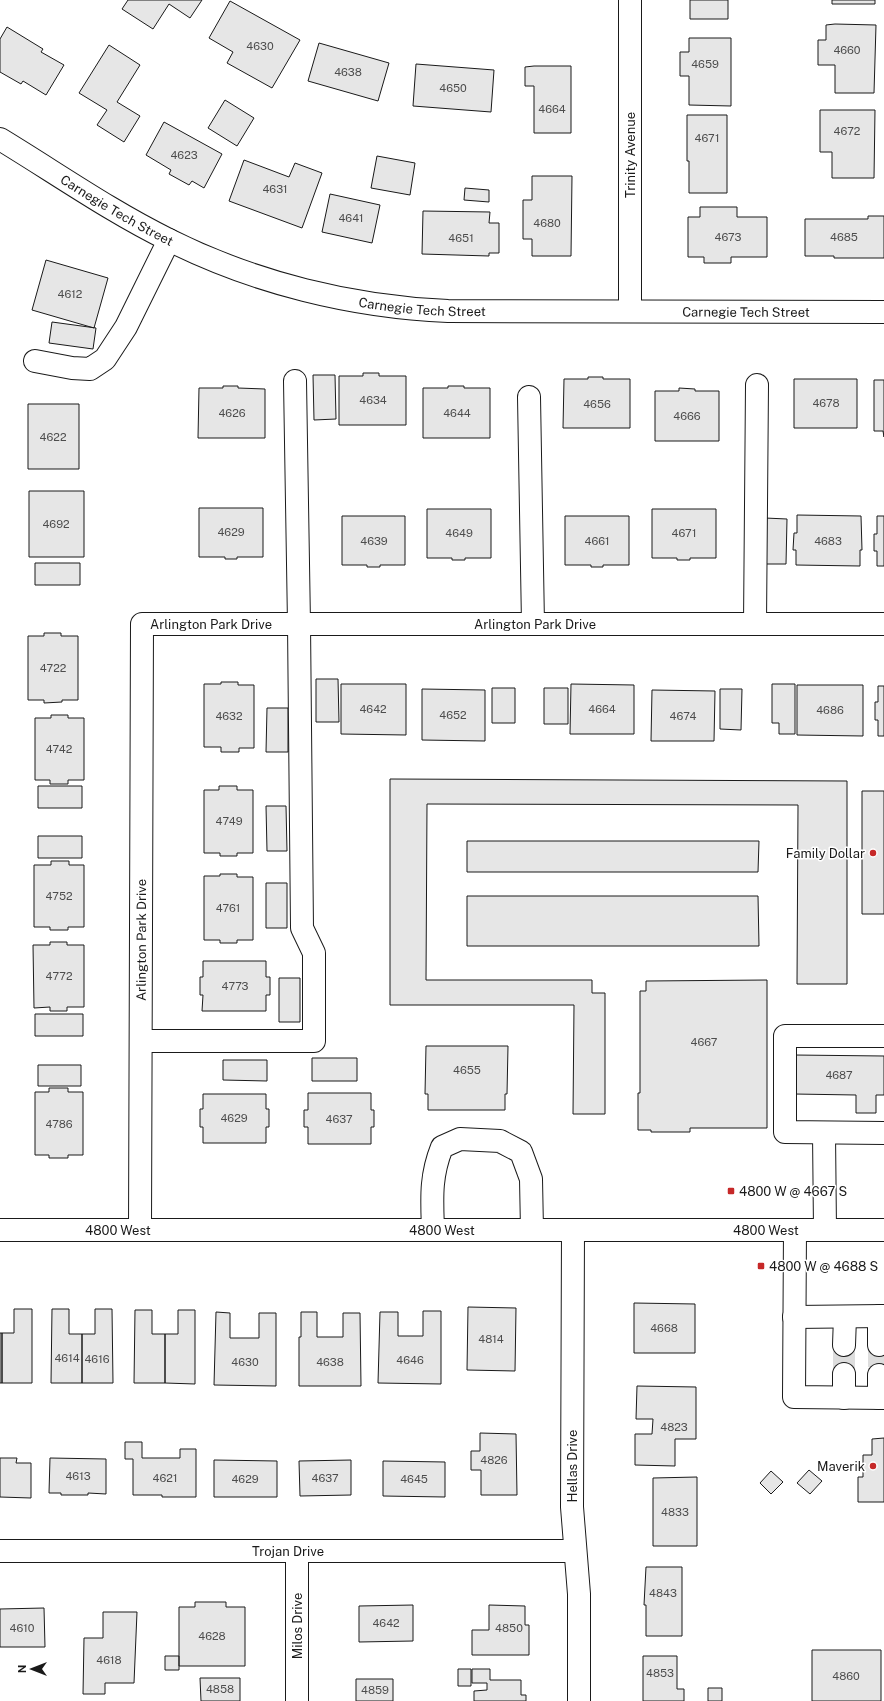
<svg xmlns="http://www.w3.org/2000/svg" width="884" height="1701" viewBox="0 0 884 1701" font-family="'Public Sans',sans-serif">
<rect width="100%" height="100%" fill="#fff"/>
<path fill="#e6e6e6" stroke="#1a1a1a" d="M128,0H202L190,18L169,4L153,29L122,9Z
M690,0H728V19H690Z
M832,0H875V4H832Z
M230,1L300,40L272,88L227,63L233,52L209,38Z
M835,24L876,25L874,93H835V65H818V40H826V25Z
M7,27L43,49L41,52L64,65L46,95L23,81L21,84L0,72V39Z
M689,38H731V106L689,105V76H680V52H689Z
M319,43L389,63L378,101L308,81Z
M109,45L140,65L117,102L140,116L124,142L97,125L107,110L79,93Z
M416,64L494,70L491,112L413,106Z
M534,66H571V133H534V86H525V67Z
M225,100L254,118L237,146L208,128Z
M820,110H875L874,178H832V152H820Z
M687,115H727V193H689V161H687Z
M164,122L222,154L204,188L192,181L189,185L169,174L171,170L146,155Z
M377,156L415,163L410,195L371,188Z
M244,160L289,177L295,163L322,173L302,228L229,201Z
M532,176H572L571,256H532V239H523V200H532Z
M465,188L489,190V202L464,200Z
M330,194L380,205L372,243L322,232Z
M700,207H737V217H767V257H731V263H704V257H688V217H700Z
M423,211L490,212L489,223H499V253H489V256L422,254Z
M868,216H884V258H834V256H805V219H868Z
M46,260L108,278L94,328L32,310Z
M52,322L96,328L93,349L49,343Z
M363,373H379V376H406V425H339V376H363Z
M313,375H335L336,419L314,420Z
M588,377H603V379H630V428H563L564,379H588Z
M794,379H857V428H794Z
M874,380H884V437L883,431H874Z
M223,386H238V388L265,389V438H198L199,388H223Z
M448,386H464V388H490V438H423V388H448Z
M679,388L695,389V391H719V441H655V391H679Z
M28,404H79V469H28Z
M29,491H84V557H29Z
M199,508H263V557H237V559H225V557H199Z
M427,509H491V558H465V560H452V558H427Z
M652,509H716V558H690V560H677V558H652Z
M797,515L861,516L862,550H860V566L796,565V550H793L794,533H797Z
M342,516H405V565H380V567H367V565H342Z
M565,516H629V565H603V567H591V565H565Z
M877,516H884V566H877V551H874V534H877Z
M765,518L787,519L786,564H764Z
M35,563H80V585H35Z
M44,633H61V636H78V700H62V702L44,703V700H28V636H44Z
M316,679H338L339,722H316Z
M221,682H238V685H254V748H239V752H221V747H204V684H221Z
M341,684H406V735L341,734Z
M571,684L634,685V734H570Z
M772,684H795V734H779V723H772Z
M797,685H863V736L797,735Z
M878,686H884V736H878V720H875V702H878Z
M492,688H515V723H492Z
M544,688H568V724H544Z
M422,689L485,690V741L422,740Z
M720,689H742L741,730L720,729Z
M652,690L715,691L714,741H651Z
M267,708H288V752H266Z
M51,715H68V718H84V780H68V784H50V780H35V718H51Z
M390,779L847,781V984H797L798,805L427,804L426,980H592V993H605V1114H573L574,1005H390Z
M38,786H82V808H38Z
M219,786H237V790H253V853H237V856H220V853H204V790H219Z
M862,791H884V914H862Z
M266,806H286L287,851H267Z
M38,836H82V858H38Z
M467,841H759L758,872H467Z
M51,861H69V865H84V927H68V930H50V927H34V865H51Z
M220,874H237V877H253V940H237V943H220V940H204V876H220Z
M266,883H287V928H266Z
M467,896H758L759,946H467Z
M50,942H67V945H84V1007H67V1011H50V1007L34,1008L33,945H50Z
M203,961H266V977H270V995H266V1011H202L203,995H200V977H203Z
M279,978H300V1022H279Z
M767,980V1128H690V1132H651V1130H638V1093H640V991H646V981Z
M35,1014H83V1036H35Z
M426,1046H508L507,1094H505V1110H428V1094H425Z
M794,1055L884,1056V1095H876V1113H856V1095L794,1094Z
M312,1058H357V1081H312Z
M223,1060H267V1081L223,1080Z
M38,1065H81V1086H38Z
M49,1088H68V1092H83V1155H68V1158H49V1155H35V1092H49Z
M308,1093H371V1110H374V1127H371V1144H308V1127H304V1110H308Z
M203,1094H266V1109H269V1127H266V1143H203V1127H200V1109H203Z
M634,1303L695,1304V1353H634Z
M468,1307L516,1308L515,1371L467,1370Z
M14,1309H32V1383H2V1333H14Z
M52,1309H69V1334H82V1383H51Z
M95,1309H112L113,1383H82V1334H95Z
M135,1310H152V1334H165V1383H134Z
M178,1310H195V1384L165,1383V1334H178Z
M423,1311H441V1384L378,1383L380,1312H398V1336H423Z
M216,1312L230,1313V1338H259V1313H276V1386L214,1385Z
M301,1312H317V1337H343V1313H360L361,1386H299V1337H301Z
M0,1333H2V1383H0Z
M637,1386L696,1387V1439H675V1466L635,1465V1434H652L653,1419H636Z
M480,1433L516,1434L517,1495H481V1470H471V1451H480Z
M884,1438V1502H858V1477H863V1455H872V1439Z
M125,1442H142V1458H180V1449H196V1497H162V1495H133V1459H125Z
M0,1458H17L16,1463H31V1498L0,1497Z
M50,1458L106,1459V1494L88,1493V1495H61V1493H49Z
M214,1460L277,1461V1497H214Z
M351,1460V1495L300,1496L299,1461Z
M383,1461L445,1462V1497L383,1496Z
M809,1470L822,1481L810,1494L797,1483Z
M771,1471L783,1482L771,1494L760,1483Z
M697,1477V1546H653V1478Z
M646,1567H682V1636H646V1605H644Z
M195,1602H226V1607H245V1666H179V1607H195Z
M413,1605V1641L359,1642V1606Z
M489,1605L525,1606V1625H529V1655H472V1630H489Z
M44,1608L45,1647H0V1609Z
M103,1612H137L134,1683H105V1694H83L84,1638H103Z
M812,1650H881V1701H812Z
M165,1656H179V1670H165Z
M643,1656H677V1689H684V1701H643Z
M458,1669H471V1686H458Z
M472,1669H490V1680H521V1695H526V1701H474V1691L487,1690V1683H472Z
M200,1678H240V1701H201Z
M356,1679H393V1701H356Z
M708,1688H722V1701H708Z"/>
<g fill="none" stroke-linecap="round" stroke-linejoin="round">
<path stroke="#ddd" stroke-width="22" stroke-dasharray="22 11" stroke-linecap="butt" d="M844,1345V1374
M879,1345V1375"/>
<g stroke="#1a1a1a" stroke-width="24">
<g id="minor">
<path d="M630,0V311"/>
<path id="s1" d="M0,139C56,173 110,211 169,240C255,283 352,307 448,311L884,312"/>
<path d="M35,361L72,368L90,369L105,359L126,327L169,240"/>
<path d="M529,397L533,624"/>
<path d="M755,624L757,385"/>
<path d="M884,1036H785V1132L884,1133"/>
<path d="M141,1041H314V953L302,928L299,624L295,381"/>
<path d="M824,1133L825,1230"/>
<path id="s2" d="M140,1230L142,624H884"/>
<path d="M433,1230C432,1199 430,1177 442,1147L460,1139L500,1141L521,1152L531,1179L532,1230"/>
<path d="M795,1230L794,1397L884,1398"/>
<path d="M573,1231L572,1507L579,1594V1701"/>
<path d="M879,1316V1345"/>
<path d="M794,1317L884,1316"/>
<path d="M844,1345L845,1317"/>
<path d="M844,1374V1398"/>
<path d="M879,1375V1398"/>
<path id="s3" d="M0,1551H575"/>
<path d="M297,1701V1551"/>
</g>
</g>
<g stroke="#1a1a1a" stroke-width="24">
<g id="major">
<path id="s4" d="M0,1230H884"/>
</g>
</g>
<use href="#minor" stroke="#fff" stroke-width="22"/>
<use href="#major" stroke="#fff" stroke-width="22"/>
</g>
<g fill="#c62828" stroke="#fff" stroke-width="1.5">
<circle cx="873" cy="853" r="4"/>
<rect x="727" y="1187" width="8" height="8" rx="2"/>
<rect x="757" y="1262" width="8" height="8" rx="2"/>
<circle cx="873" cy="1466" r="4"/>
</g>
<g text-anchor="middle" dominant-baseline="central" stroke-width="3" stroke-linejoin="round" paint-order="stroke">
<g font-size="11" fill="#4d4d4d">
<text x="260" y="46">4630</text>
<text x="847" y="50">4660</text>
<text x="705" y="64">4659</text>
<text x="348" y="72">4638</text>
<text x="453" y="88">4650</text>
<text x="552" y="109">4664</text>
<text x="847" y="131">4672</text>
<text x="707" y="138">4671</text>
<text x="184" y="155">4623</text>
<text x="275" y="189">4631</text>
<text x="351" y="218">4641</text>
<text x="547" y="223">4680</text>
<text x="728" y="237">4673</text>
<text x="844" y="237">4685</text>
<text x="461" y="238">4651</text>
<text x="70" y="294">4612</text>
<text x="373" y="400">4634</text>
<text x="826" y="403">4678</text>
<text x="597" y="404">4656</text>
<text x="232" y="413">4626</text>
<text x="457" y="413">4644</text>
<text x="687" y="416">4666</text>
<text x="53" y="437">4622</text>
<text x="56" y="524">4692</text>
<text x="231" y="532">4629</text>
<text x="459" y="533">4649</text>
<text x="684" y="533">4671</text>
<text x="374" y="541">4639</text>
<text x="597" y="541">4661</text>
<text x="828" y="541">4683</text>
<text x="53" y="668">4722</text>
<text x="373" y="709">4642</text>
<text x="602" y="709">4664</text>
<text x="830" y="710">4686</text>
<text x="453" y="715">4652</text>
<text x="229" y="716">4632</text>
<text x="683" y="716">4674</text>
<text x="59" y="749">4742</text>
<text x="229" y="821">4749</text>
<text x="59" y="896">4752</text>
<text x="228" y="908">4761</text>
<text x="59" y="976">4772</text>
<text x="235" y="986">4773</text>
<text x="704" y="1042">4667</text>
<text x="467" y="1070">4655</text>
<text x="839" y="1075">4687</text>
<text x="234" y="1118">4629</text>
<text x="339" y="1119">4637</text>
<text x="59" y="1124">4786</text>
<text x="664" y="1328">4668</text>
<text x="491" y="1339">4814</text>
<text x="67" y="1358">4614</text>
<text x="97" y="1359">4616</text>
<text x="410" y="1360">4646</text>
<text x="245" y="1362">4630</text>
<text x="330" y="1362">4638</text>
<text x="674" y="1427">4823</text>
<text x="494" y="1460">4826</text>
<text x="78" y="1476">4613</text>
<text x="165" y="1478">4621</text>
<text x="325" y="1478">4637</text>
<text x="245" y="1479">4629</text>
<text x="414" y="1479">4645</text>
<text x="675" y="1512">4833</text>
<text x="663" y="1593">4843</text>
<text x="386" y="1623">4642</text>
<text x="22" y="1628">4610</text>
<text x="509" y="1628">4850</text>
<text x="212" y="1636">4628</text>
<text x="109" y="1660">4618</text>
<text x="660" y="1673">4853</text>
<text x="846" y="1676">4860</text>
<text x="220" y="1689">4858</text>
<text x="375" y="1690">4859</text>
</g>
<g font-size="13" fill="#1a1a1a" stroke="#fff">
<text transform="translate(630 155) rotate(-90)">Trinity Avenue</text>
<text stroke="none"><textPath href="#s1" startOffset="137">Carnegie Tech Street</textPath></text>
<text stroke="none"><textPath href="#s1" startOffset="461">Carnegie Tech Street</textPath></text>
<text stroke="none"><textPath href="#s1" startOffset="785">Carnegie Tech Street</textPath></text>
<text stroke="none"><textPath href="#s2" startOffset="675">Arlington Park Drive</textPath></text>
<text stroke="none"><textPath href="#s2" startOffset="999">Arlington Park Drive</textPath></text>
<text stroke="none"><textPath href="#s2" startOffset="290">Arlington Park Drive</textPath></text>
<text stroke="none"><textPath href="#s4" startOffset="118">4800 West</textPath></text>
<text stroke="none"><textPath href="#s4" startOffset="442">4800 West</textPath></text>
<text stroke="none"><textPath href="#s4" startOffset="766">4800 West</textPath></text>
<text transform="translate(572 1466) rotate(-90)">Hellas Drive</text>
<text stroke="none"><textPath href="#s3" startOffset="288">Trojan Drive</textPath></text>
<text transform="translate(297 1626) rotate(-90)">Milos Drive</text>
</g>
<g font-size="13" fill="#1a1a1a" stroke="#fff" text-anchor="end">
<text x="865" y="853">Family Dollar</text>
<text x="739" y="1191" text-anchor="start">4800 W @ 4667 S</text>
<text x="769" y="1266" text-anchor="start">4800 W @ 4688 S</text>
<text x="865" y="1466">Maverik</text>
</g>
</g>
<g transform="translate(32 1669) rotate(270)" stroke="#ffffff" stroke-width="3" paint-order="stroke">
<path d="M0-3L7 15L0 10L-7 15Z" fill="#1a1a1a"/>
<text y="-6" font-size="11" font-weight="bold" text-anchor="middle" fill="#1a1a1a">N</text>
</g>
</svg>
